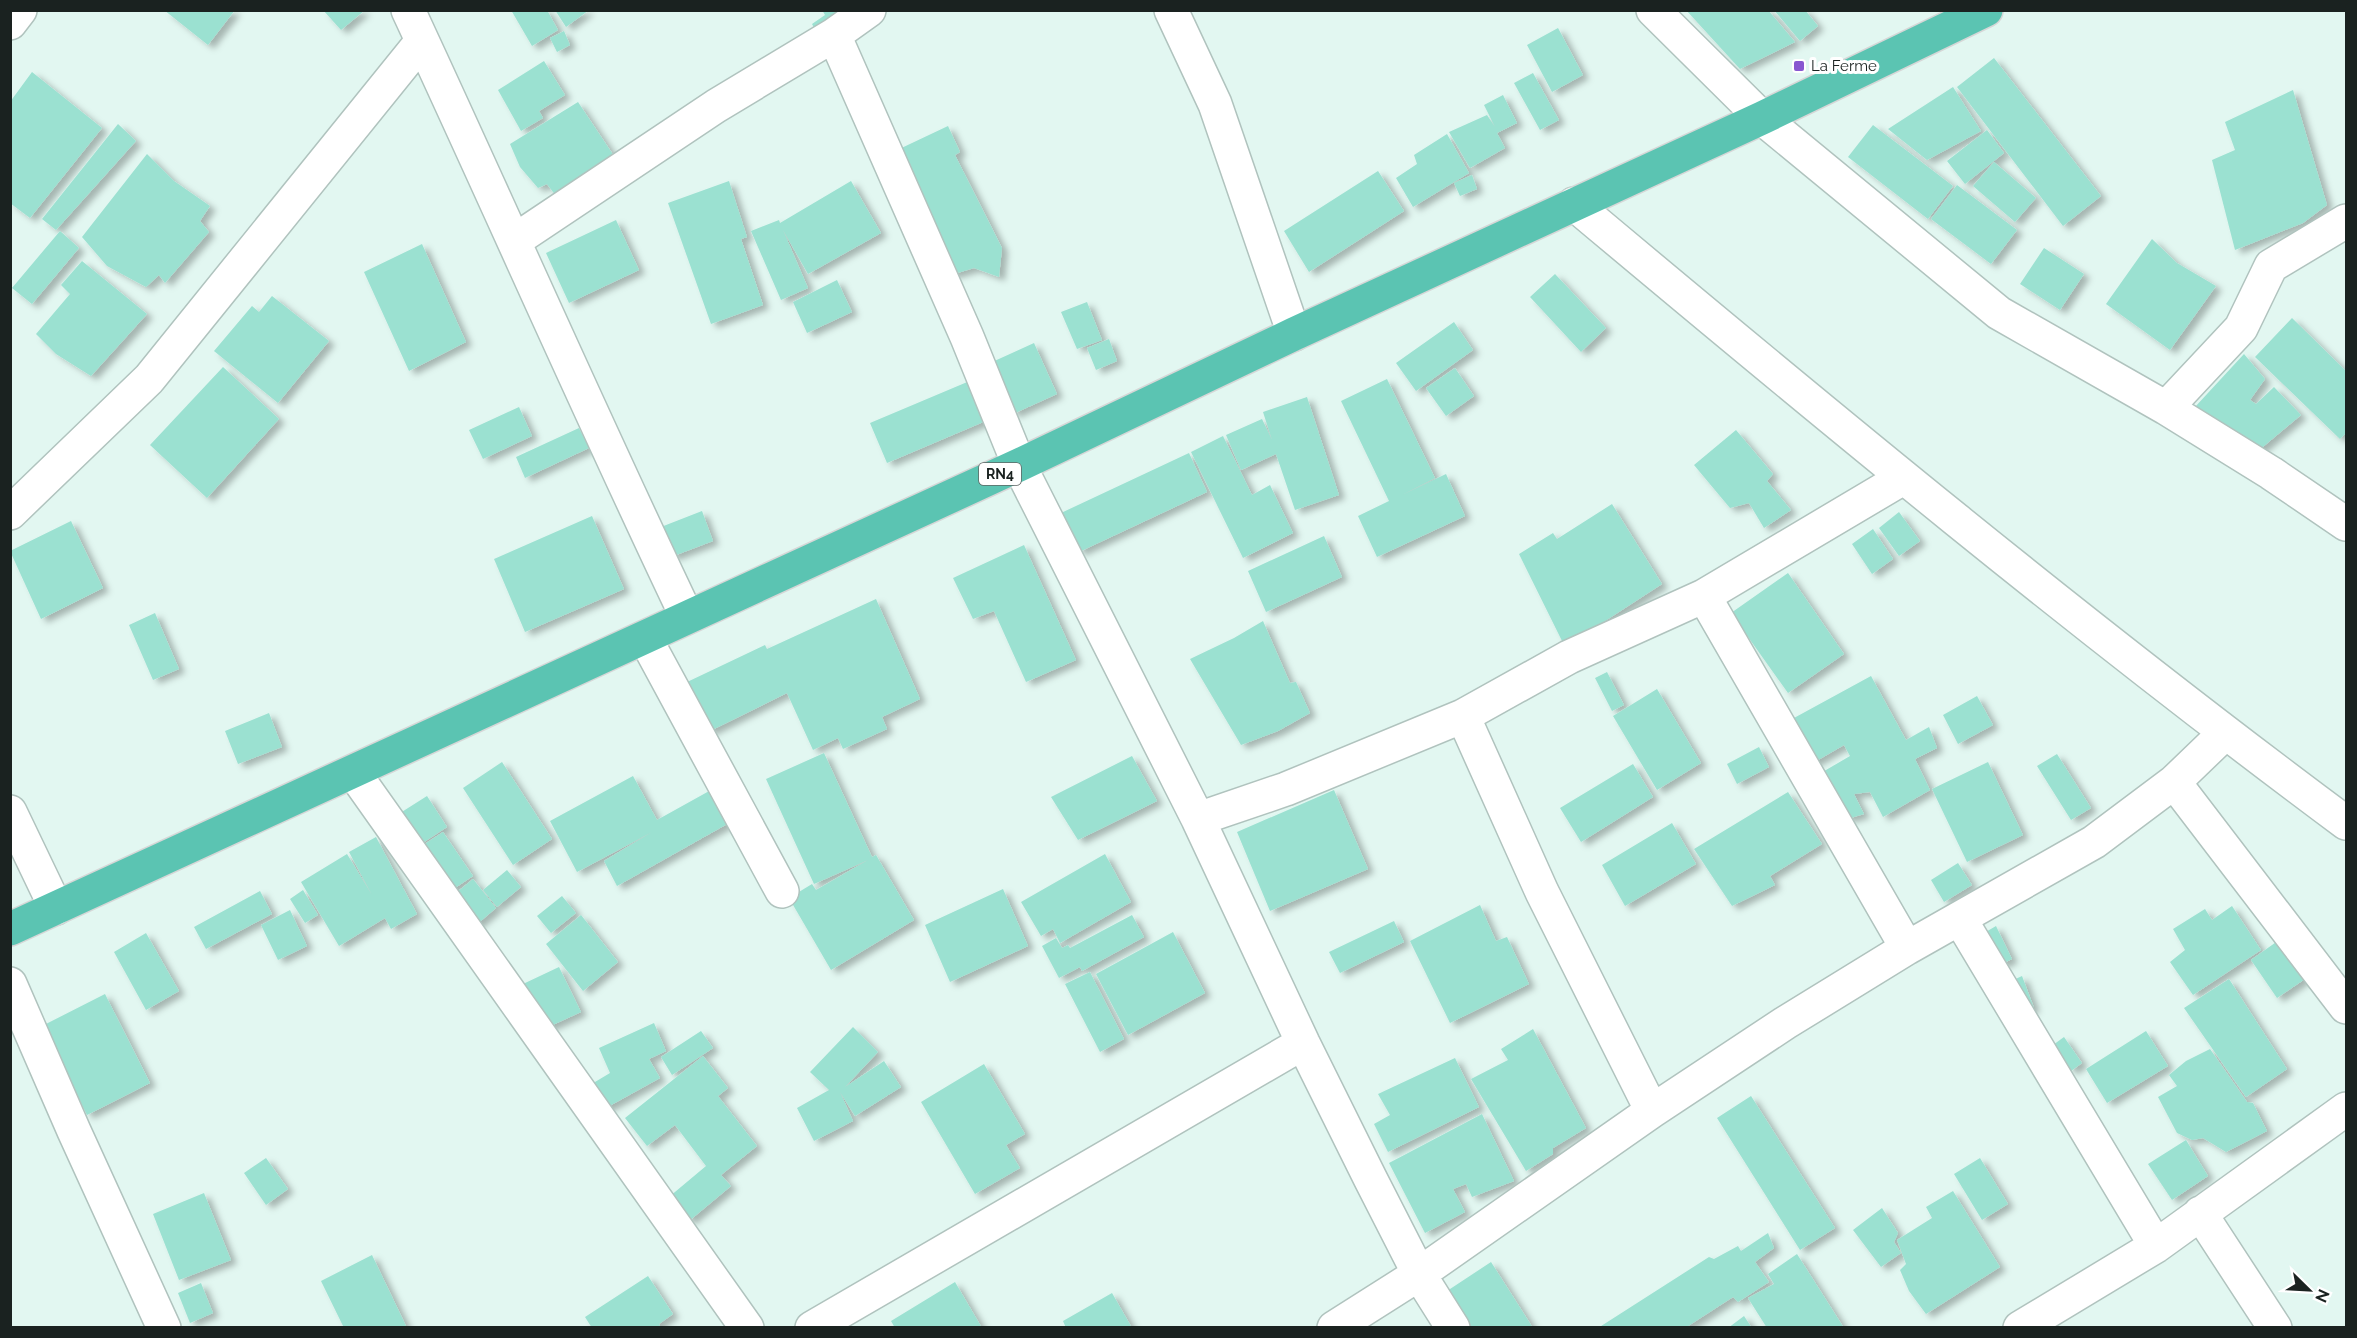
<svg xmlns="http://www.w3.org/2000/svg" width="2357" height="1338" viewBox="0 0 2357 1338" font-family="Raleway,sans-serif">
<defs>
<filter id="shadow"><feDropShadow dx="6" dy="4" stdDeviation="3" flood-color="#0004"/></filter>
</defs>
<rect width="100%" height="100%" fill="#e2f7f1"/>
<path fill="#9be1d1" filter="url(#shadow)" d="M164,10H235L208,45Z
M323,10H365L341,30Z
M511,10H547L558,30L532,46Z
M555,10H589L566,27Z
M822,10H844L817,33L812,24L825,15Z
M1686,10H1768L1795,42L1740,69Z
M1774,10H1805L1818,26L1800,41Z
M1558,28L1583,75L1552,92L1527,45Z
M564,31L570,45L557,52L550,38Z
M1994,58L2101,196L2063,226L1957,87Z
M544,61L565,95L539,111L543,118L521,131L498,90Z
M32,72L102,128L30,218L10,203V102Z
M1533,73L1559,120L1540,130L1514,83Z
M1953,87L1981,131L1927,160L1888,129Z
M2293,90L2327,205L2303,223L2235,250L2212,160L2235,150L2225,122Z
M1503,95L1517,123L1497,133L1505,148L1470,168L1449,132L1487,115L1495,127L1484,105Z
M578,102L618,162L559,200L547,184L538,188L520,167L510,144Z
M118,124L136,141L56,230L42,219Z
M1873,125L1953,186L1928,219L1848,157Z
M948,126L960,152L955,155L1002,248L999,277L974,268L951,275L893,152Z
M1987,130L2004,153L1965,184L1947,161Z
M1447,134L1469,173L1413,207L1396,178L1417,164L1414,155Z
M147,154L174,181L210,206L200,221L209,232L165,283L159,275L146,287L107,266L82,237Z
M1994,162L2036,198L2015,222L1973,186Z
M1378,171L1404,211L1309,272L1284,231Z
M1472,175L1477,189L1460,196L1454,183Z
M729,181L747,237L741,239L763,305L711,324L668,203Z
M851,181L881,233L808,274L783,230L808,288L781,300L751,231L779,220L780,223Z
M1957,185L2017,230L1991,264L1931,219Z
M616,220L639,270L569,303L546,253Z
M60,231L79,248L32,304L12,288Z
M2152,239L2177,263L2216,286L2170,350L2106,304Z
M422,244L466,342L409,371L364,272Z
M2044,248L2084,274L2060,310L2020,284Z
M82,261L147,314L91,376L56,354L36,334L70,294L61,285Z
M1555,274L1606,328L1581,352L1530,297Z
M837,280L852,312L807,333L793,302Z
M272,296L329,341L278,403L214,351L252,306L259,312Z
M1087,302L1102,340L1077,349L1061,312Z
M2292,318L2346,371V433L2340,439L2255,357Z
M1454,322L1473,350L1416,391L1396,363Z
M1109,339L1117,361L1096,370L1087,348Z
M1034,343L1057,394L1013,414L990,363Z
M2244,354L2265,379L2250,400L2256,404L2274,387L2301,415L2258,451L2195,407Z
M223,367L279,419L207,498L150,445Z
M1455,368L1474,396L1446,416L1426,388Z
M1387,379L1435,478L1402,495L1446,474L1465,516L1377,557L1358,516L1389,501L1341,401Z
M972,380L988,420L887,463L870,423Z
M1307,397L1339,495L1295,510L1276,454L1241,470L1226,435L1262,419L1272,440L1263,412Z
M519,407L532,436L483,459L469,430Z
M579,428L589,448L525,478L516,457Z
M1736,430L1773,474L1767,481L1791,510L1764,528L1749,503L1730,508L1694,465Z
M1223,436L1252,495L1270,485L1293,533L1243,558L1191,452Z
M1189,453L1207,492L1079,552L1061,513Z
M1612,504L1662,584L1565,647L1519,554L1553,533L1557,539Z
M702,511L713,541L671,557L661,527Z
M1899,512L1920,541L1899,556L1879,528Z
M592,516L624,589L525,632L494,559Z
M71,521L103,588L41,619L10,551Z
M1873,529L1893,559L1872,574L1852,544Z
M1324,536L1342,577L1266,612L1248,571Z
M1024,545L1076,660L1026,682L994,611L973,619L953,578Z
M1788,573L1844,654L1788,693L1731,613Z
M876,599L920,699L882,717L887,729L843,749L838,738L813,750L787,693L708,732L685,683L765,645L767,649Z
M155,613L179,669L153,680L129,625Z
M1263,621L1290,683L1296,682L1310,713L1278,731L1241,745L1190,659L1234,638Z
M1607,672L1624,705L1612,711L1595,678Z
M1871,676L1906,740L1929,727L1937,748L1915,759L1930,790L1883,817L1870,792L1854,794L1864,814L1847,819L1814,777L1850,756L1844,745L1806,767L1783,724Z
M1657,689L1701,763L1657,790L1613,716Z
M1977,696L1993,725L1958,744L1943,715Z
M269,713L282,747L238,764L225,731Z
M1759,747L1769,767L1737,784L1727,764Z
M824,753L872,857L876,855L914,920L831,970L789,898L812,884L816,890L868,860L814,884L766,779Z
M2057,754L2091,808L2071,820L2037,766Z
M1132,756L1157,801L1078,840L1051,797Z
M502,762L552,839L513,865L463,788Z
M1988,762L2023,835L1967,862L1932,789Z
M1633,764L1653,797L1581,842L1560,808Z
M633,776L657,820L711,790L729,823L617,886L604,861L652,832L577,872L550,821Z
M1334,790L1368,869L1270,911L1237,832Z
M1788,792L1822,844L1770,876L1775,885L1732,906L1694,849Z
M427,796L447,827L418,846L397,815Z
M1672,823L1696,864L1625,906L1602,865Z
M443,832L473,876L446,894L417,849Z
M376,837L417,914L391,929L385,918L339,946L301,882L347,854L372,895L349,852Z
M1105,854L1131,902L1060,943L1053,929L1041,936L1021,902Z
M1958,863L1972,885L1944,902L1931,880Z
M507,870L521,887L497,907L483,890Z
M473,879L496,908L475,926L451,897Z
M1003,889L1028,946L950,982L925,925Z
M303,890L318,915L305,923L290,899Z
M260,891L272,914L206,949L194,927Z
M562,896L576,913L551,933L537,916Z
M1480,905L1496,941L1507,937L1529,984L1450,1023L1410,941Z
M2232,906L2261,950L2193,995L2170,962L2185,950L2173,929L2205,909L2212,920Z
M290,910L307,946L278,960L261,925Z
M581,915L618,962L583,991L546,944Z
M1132,915L1144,937L1082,971L1080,967L1059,978L1042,946L1056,938L1062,948L1068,945L1070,948Z
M1394,921L1404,942L1340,973L1329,952Z
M1996,926L2012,959L2000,965L1984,933Z
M1173,932L1205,993L1128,1035L1096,974Z
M146,933L179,991L146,1010L114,952Z
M2279,940L2305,979L2277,998L2251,960Z
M559,967L581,1012L544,1029L523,984Z
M1090,972L1124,1039L1100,1052L1065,984Z
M2022,976L2034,1008L2022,1013L2009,982Z
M2229,979L2287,1069L2246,1097L2184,1008Z
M105,994L150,1083L87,1115L42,1026Z
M654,1023L666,1051L649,1059L660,1078L604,1109L590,1085L610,1073L599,1048Z
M853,1027L878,1052L845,1087L884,1061L901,1087L855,1116L840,1092L853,1121L814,1141L797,1108L829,1090L810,1072Z
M1533,1029L1586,1128L1553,1148V1154L1526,1171L1471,1079L1508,1060L1501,1049Z
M701,1031L713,1048L672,1075L661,1057Z
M2146,1031L2168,1066L2107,1103L2086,1069Z
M2064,1037L2082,1063L2071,1071L2053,1045Z
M2210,1049L2247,1102L2253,1103L2267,1131L2226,1152L2203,1138L2192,1140L2177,1133L2158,1097L2177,1086L2169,1075L2186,1061Z
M703,1056L728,1088L718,1096L757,1146L721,1175L731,1186L689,1221L669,1197L706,1166L675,1125L647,1146L625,1118Z
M1455,1058L1479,1107L1388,1152L1374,1124L1390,1115L1378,1094Z
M984,1064L1025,1134L1006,1145L1020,1168L975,1194L921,1102Z
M1751,1096L1835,1228L1800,1250L1717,1118Z
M1482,1114L1514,1181L1472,1197L1466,1184L1453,1189L1465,1212L1425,1233L1389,1163Z
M2186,1140L2208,1176L2172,1200L2148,1164Z
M266,1158L288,1189L266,1205L244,1173Z
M1980,1158L2008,1204L1982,1220L1954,1174Z
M1953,1191L2000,1267L1926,1314L1909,1291L1900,1270L1906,1264L1897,1240L1932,1218L1926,1207Z
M204,1193L231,1260L179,1280L153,1214Z
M1882,1208L1898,1233L1894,1242L1901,1253L1881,1267L1853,1230Z
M1768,1233L1774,1248L1755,1262L1769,1282L1738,1302L1733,1297L1685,1328H1598L1709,1257L1714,1259L1738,1246L1741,1251Z
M1797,1254L1844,1328H1767L1748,1298L1774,1284L1768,1274Z
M372,1255L407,1328H344L321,1281Z
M1491,1262L1533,1328H1470L1447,1291Z
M648,1276L673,1314L659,1324L661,1328H592L585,1317Z
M955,1282L982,1328H895L891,1321Z
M201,1283L213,1313L190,1323L178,1293Z
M1112,1293L1132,1328H1066L1063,1321Z
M1744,1316L1752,1328H1728Z"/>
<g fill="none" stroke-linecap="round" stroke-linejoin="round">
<g stroke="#b0c3be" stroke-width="36">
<path id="minor" d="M408,10C502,212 591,416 687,617
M1171,10L1215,104L1294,334
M1653,10L1762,118L1999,313L2166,408L2271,473L2346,524
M10,23L20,10
M834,35L967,337L1019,465L1198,819L1303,1043L1370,1178L1419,1274L1453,1328
M1574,204C1827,416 2081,626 2346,823
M514,241L716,106L834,35L869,10
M2166,408L2241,328L2271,266L2346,221
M10,513L149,379L422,41
M1704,596L1907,948
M645,638L782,891
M1463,716L1542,892L1652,1111
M354,773L747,1328
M2174,782L2346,1007
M10,812L56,908
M1198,819L1286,789L1463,716L1569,657L1704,596L1903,478
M1960,919L2156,1246
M10,984L74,1131L164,1328
M2200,1213L2275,1328
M812,1328L1303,1043
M1334,1328L1419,1274L1652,1111L1785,1023L1907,948L2094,842L2174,782L2225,733
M2020,1328L2156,1246L2346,1109"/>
</g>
<g stroke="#d6d7d7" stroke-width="36">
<path id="trunk" d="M10,929L1019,465L1294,334L1762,118L1986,10"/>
</g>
<use href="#minor" stroke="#fff" stroke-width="33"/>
<use href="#trunk" stroke="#5bc4b2" stroke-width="33"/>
</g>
<rect fill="#8857d0" stroke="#fff" stroke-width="2" x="1793" y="60" width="12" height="12" rx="3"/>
<g text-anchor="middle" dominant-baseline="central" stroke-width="6" stroke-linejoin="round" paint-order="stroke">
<rect fill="#fff" stroke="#5f6463" stroke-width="1.5" x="979" y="463" width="42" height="22" rx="4.5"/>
<g font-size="14" font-weight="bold" fill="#1a2220">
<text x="1000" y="474">RN4</text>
</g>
<g font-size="15" fill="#1a2220" stroke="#fff" text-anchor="start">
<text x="1811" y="66">La Ferme</text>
</g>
</g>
<rect width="2357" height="1338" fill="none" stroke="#1a2220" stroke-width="24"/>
<g transform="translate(2309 1290) rotate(114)" stroke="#ffffff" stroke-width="4.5" paint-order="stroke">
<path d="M0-4.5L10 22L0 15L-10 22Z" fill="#1a2220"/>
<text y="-9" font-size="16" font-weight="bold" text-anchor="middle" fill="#1a2220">N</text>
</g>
</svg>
